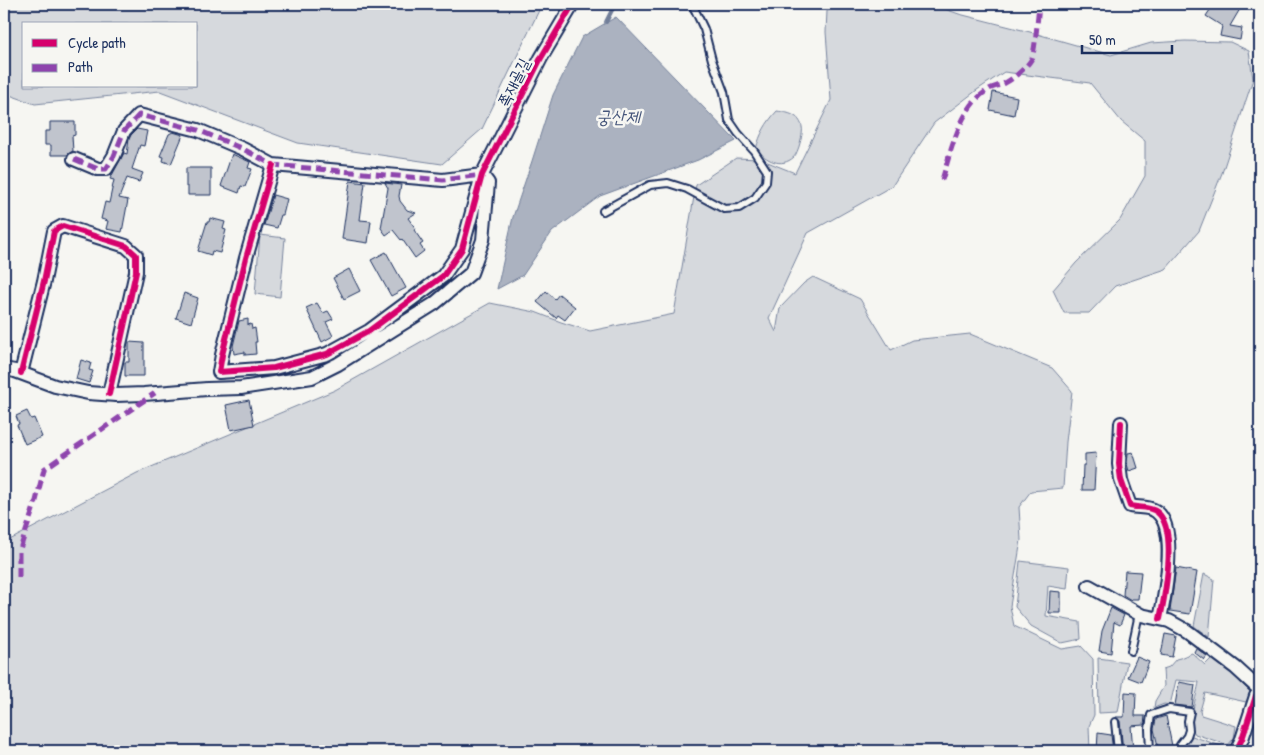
<svg xmlns="http://www.w3.org/2000/svg" width="1264" height="755" viewBox="0 0 1264 755" font-family="'Patrick Hand','Poor Story',sans-serif">
<rect width="100%" height="100%" fill="#f6f6f2"/>
<filter id="ink" filterUnits="userSpaceOnUse"><feTurbulence type="fractalNoise" baseFrequency=".02" numOctaves="2"/><feDisplacementMap in="SourceGraphic" scale="10" xChannelSelector="R" yChannelSelector="G"/><feConvolveMatrix kernelMatrix="1 2 1 2 8 2 1 2 1" color-interpolation-filters="sRGB"/></filter>
<g filter="url(#ink)">
<path fill="#d6d9dd" stroke="#78849e" fill-rule="evenodd" d="M4,4H542L482,129L442,164L298,143L160,91L35,104L4,93ZM24,24H196V86H24Z
M839,4H931L959,14L1030,32L1111,55L1151,43L1185,41L1230,42L1249,51L1253,79L1222,173L1199,231L1166,269L1115,286L1089,313H1064L1053,290L1076,263L1120,220L1145,176V141L1121,121L1090,83L1004,72L977,90L934,123L892,186L808,233L769,318L776,332L780,308L804,283L813,277L860,299L891,350L912,340L970,334L1052,368L1072,391L1066,442L1063,488L1031,491L1019,507L1021,540L1010,606L1014,626L1062,649L1081,646L1093,659L1094,715L1089,726L1090,751H4V543L137,473L335,390L490,303L535,312L561,322L590,331L674,314L696,185L736,158L760,159L795,173L831,100L826,32L827,11Z
M777,111C783,112 791,113 796,117C798,118 802,124 802,127C804,132 798,153 794,157C781,169 766,160 756,149C760,134 766,123 777,111Z
M260,235L285,238L280,297L255,294Z
M1020,561L1069,567L1067,589L1048,586L1046,616L1080,622L1081,639L1062,643L1031,626L1015,607Z
M1204,574L1214,579L1209,637L1194,626Z
M1192,653L1205,665L1214,656L1251,693L1246,702L1205,693L1200,711L1201,715L1236,726L1234,738L1228,745L1195,734C1187,723 1197,695 1199,682L1176,680L1170,705L1164,704L1154,708L1155,701L1164,686L1163,669L1169,667L1176,659L1180,658Z
M1098,658L1127,662L1118,712L1099,713Z
M1192,736L1224,747L1222,751H1186L1189,741Z"/>
<path fill="#abb2c0" stroke="#717e99" d="M616,17L736,141L698,160L600,196L552,232L523,275L497,289L513,217L532,161L553,95L582,37Z"/>
<g fill="none" stroke-linecap="round" stroke-linejoin="round">
<path stroke="#717e99" stroke-width="4" d="M606,22L615,4"/>
</g>
<path fill="#c0c4cd" stroke="#1b2f5e" d="M1214,4H1232L1240,9L1230,26L1242,28L1240,40L1220,36L1222,26L1206,16Z
M993,92L1017,97L1014,115L990,110Z
M50,122H75V135L72,136L73,151L67,155H51V145H45V131H50Z
M137,129L147,131L144,146L140,145L132,169L143,173L139,182L127,178L119,198L128,200L122,232L106,229L108,221L101,219L105,202L109,203L114,180L110,179L124,153L127,154L129,139L131,135Z
M173,132L183,135L171,164L163,161L164,157L160,156L169,134Z
M232,154L250,162L248,168L252,169L245,187L241,186L239,193L221,186Z
M186,168H211V195H188V187H186Z
M350,181L365,183L360,220L371,221L368,243L342,239Z
M385,183L401,185L399,196L400,201L407,210L416,213L408,218L416,229L414,230L423,243L420,245L424,251L415,258L402,239L401,240L393,230L386,235L381,228L388,188Z
M273,195L287,199L283,215H281L277,228L264,225Z
M210,218L225,222L223,229L226,230L220,253L212,251L211,255L198,251L207,222H209Z
M386,252L406,288L391,296L371,260Z
M349,269L360,291L344,299L333,278Z
M546,291L555,299L559,294L575,307L565,320L558,315L556,318L537,302Z
M184,293L198,298L191,323L176,318Z
M317,303L323,313L328,311L333,319L326,322L333,336L322,342L306,308Z
M248,319V325L251,324L252,329L255,328L257,342H255L256,354L245,355V352L234,354L233,346L239,321Z
M129,342L144,343V376H125V362H129Z
M81,360L91,363L89,370L93,371L89,383L76,379Z
M249,400L254,425L231,430L226,405Z
M27,411L31,419L34,418L42,437L25,444L17,425L19,424L16,416Z
M1133,452L1138,468L1129,471L1127,464L1128,453Z
M1096,453L1094,490H1082L1083,465H1085V454Z
M1176,568L1197,572L1190,614L1170,611Z
M1125,571L1141,572L1138,599H1131V600L1123,595Z
M1050,591L1061,592V613H1049Z
M1111,608L1124,615L1120,625L1114,622L1111,653L1099,651L1102,631Z
M1165,634L1176,636L1172,657L1161,655Z
M1196,648L1207,656L1204,660L1194,652Z
M1137,657L1149,662L1141,682L1128,677Z
M1179,682L1195,685L1192,707L1175,705Z
M1125,692L1136,693L1135,716H1145L1144,725L1131,726L1133,751H1123L1120,721L1116,717H1124Z
M1166,716L1173,751H1159L1154,729L1156,719Z
M1098,733L1111,735L1113,751H1097Z"/>
<g fill="none" stroke-linecap="round" stroke-linejoin="round">
<g stroke="#1b2f5e" stroke-width="10">
<path id="service" d="M603,211L650,185L668,183L687,189L724,209L739,208L755,198L766,182L767,171L754,151L738,133L729,120L724,92L712,60L704,29L693,6L694,4
M1131,651L1139,614
M1115,722L1118,751
M1150,751L1149,729L1151,715L1169,709L1190,712L1188,721L1189,730L1187,736L1180,745V751"/>
</g>
<g stroke="#1b2f5e" stroke-width="16">
<path id="minor" d="M74,159L98,169H106L114,156L124,131L139,115L198,130L243,149L273,165L443,180L482,175
M273,165L246,258L222,355L219,372L274,368L327,354L369,331L443,276L462,249L482,175L541,58L573,4
M4,369L15,371L55,386L88,393L116,395L144,394L207,389L241,388L312,377L338,364L434,304L471,273L483,240L488,183L482,175
M21,373L44,281L54,231L63,226L126,246L136,255V272L109,394
M1121,423L1119,464L1121,480L1130,506C1138,508 1150,506 1157,512C1178,529 1165,595 1160,619
M1089,586L1141,615L1169,621L1187,631L1236,668L1260,690
M1236,751L1242,739L1256,696L1260,693"/>
</g>
<use href="#service" stroke="#f6f6f2" stroke-width="6"/>
<use href="#minor" stroke="#f6f6f2" stroke-width="12"/>
<path stroke="#8e44ad" stroke-width="5" stroke-dasharray="10 5" stroke-linecap="butt" d="M74,159L98,169H106L114,156L124,131L139,115L198,130L243,149L273,165L443,180L482,175L481,179
M942,180C951,151 960,107 988,90C993,86 1000,86 1005,83C1013,79 1026,68 1031,60C1035,55 1038,13 1039,4
M19,577V552L36,501L44,469L155,393"/>
<g stroke="#f6f6f2" stroke-width="9">
<path id="cycleway" d="M273,165L246,258L222,355L219,372L274,368L327,354L369,331L443,276L462,249L482,175L541,58L573,4
M21,373L44,281L54,231L63,226L126,246L136,255V272L109,394
M1121,423L1119,464L1121,480L1130,506C1138,508 1150,506 1157,512C1178,529 1165,595 1160,619
M1236,751L1242,739L1256,696L1260,693"/>
</g>
<use href="#cycleway" stroke="#d6006c" stroke-width="6"/>
</g>
</g>
<g text-anchor="middle" dominant-baseline="central" stroke-width="5" stroke-linejoin="round" paint-order="stroke">
<g font-size="16" fill="#1b2f5e" stroke="#f6f6f2">
<text transform="translate(513 82) rotate(-63)">쪽재골길</text>
</g>
<g font-size="18" font-style="italic" fill="#46567b" stroke="#f6f6f2">
<text x="618" y="116">궁산제</text>
</g>
</g>
<rect width="1264" height="755" fill="none" stroke="#f6f6f2" stroke-width="20"/>
<rect x="10" y="10" width="1244" height="735" fill="none" stroke="#1b2f5e" stroke-width="2" filter="url(#ink)"/>
<rect x="22" y="22" width="175" height="65" fill="#f6f6f2" stroke="#9ea6b7"/>
<rect x="32" y="39" width="25" height="8" fill="#d6006c" stroke="#9ea6b7"/>
<text x="68" y="48" font-size="15" fill="#1b2f5e">Cycle path</text>
<rect x="32" y="64" width="25" height="8" fill="#8e44ad" stroke="#9ea6b7"/>
<text x="68" y="72" font-size="15" fill="#1b2f5e">Path</text>
<path d="M1082 45v8h90v-8" fill="none" stroke="#1b2f5e" stroke-width="2.5"/>
<text x="1089" y="45" font-size="15" fill="#1b2f5e" stroke="#f6f6f2" stroke-width="4" paint-order="stroke">50 m</text>
</svg>
